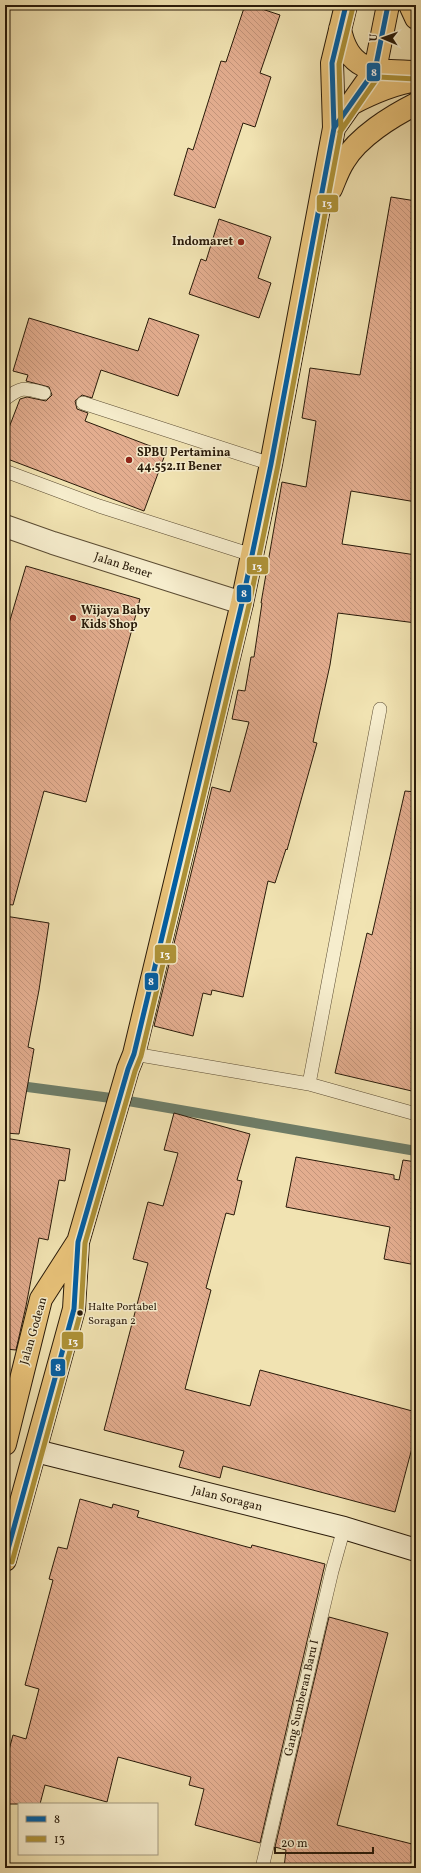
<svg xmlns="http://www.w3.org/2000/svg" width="421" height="1873" viewBox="0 0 421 1873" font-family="Vollkorn,serif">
<defs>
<pattern id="building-back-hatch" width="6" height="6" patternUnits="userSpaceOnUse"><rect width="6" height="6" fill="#e3ad8f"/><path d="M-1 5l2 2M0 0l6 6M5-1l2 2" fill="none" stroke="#c3947a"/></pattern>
</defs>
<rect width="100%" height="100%" fill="#f1e3b2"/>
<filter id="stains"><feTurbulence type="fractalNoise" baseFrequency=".005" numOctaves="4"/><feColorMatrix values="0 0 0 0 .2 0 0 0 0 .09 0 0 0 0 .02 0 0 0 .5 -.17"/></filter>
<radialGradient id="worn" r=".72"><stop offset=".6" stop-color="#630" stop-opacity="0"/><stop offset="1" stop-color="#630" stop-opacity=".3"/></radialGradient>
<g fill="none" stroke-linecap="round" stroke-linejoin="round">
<path stroke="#6e7d68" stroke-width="10" d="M5,1084L111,1098L416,1151"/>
</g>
<path fill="url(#building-back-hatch)" stroke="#291a09" d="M245,5H250L280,15L260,73L271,77L255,127L243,123L215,208L174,195L188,148L193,150L221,61L226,62Z
M391,197L416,201V502L351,491L342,544L416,555V623L338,613L330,665L313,742L317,743L287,850L286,849L275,883L268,881L243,997L212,990L211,995L203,993L193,1036L154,1026L212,787L230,792L249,722L232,719L238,690L245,691L251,657H254L262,603H261L282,482L306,487L316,421L302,418L310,368L360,375Z
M219,219L271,237L258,278L271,283L259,318L189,294L201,259L206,261Z
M29,318L138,351L149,318L199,335L178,396L101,370L92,398L82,395L75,401L77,409L88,413L85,421L166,452L144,511L5,458V438L20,399L27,397L46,401L52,395L49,387L26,381L28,375L13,371Z
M26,566L140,599L86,802L44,791L13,905L5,904V637Z
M405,791L416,792V1092L335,1073L367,933L372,935Z
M5,916L49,923L39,990L28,1047L34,1049L19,1134L5,1133Z
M174,1113L250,1134L237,1180L242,1181L234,1215L226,1213L206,1288L211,1290L185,1389L250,1406L260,1370L416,1412V1433L395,1512L223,1466L220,1478L179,1467L184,1451L104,1430L148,1263L133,1259L148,1202L163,1206L178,1153L164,1150Z
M5,1138L70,1149L65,1181L59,1180L48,1240L39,1238L26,1306L16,1350L5,1349Z
M296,1157L394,1175V1179L399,1180L403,1160L416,1162V1265L384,1259L390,1227L286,1207Z
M80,1499L112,1508L113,1504L139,1511L137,1517L251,1548L252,1545L325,1564L260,1843L195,1825L204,1789L189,1785L191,1777L118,1757L107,1802L45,1785L40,1804H5V1765L13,1735L26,1739L39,1689L25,1685L53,1580L49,1579L58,1547L67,1549Z
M329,1617L388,1633L337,1825L416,1845V1868H284L286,1850L275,1847Z"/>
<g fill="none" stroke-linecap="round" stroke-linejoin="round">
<g stroke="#5b4c33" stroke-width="14">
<path id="lane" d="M5,399C22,386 24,388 44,393
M83,403L271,464
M5,471L99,506L252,555
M134,1054L309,1084L380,709
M309,1084L416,1114
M262,1868L332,1571L344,1528"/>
</g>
<g stroke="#5b4c33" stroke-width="24">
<path id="street" d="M5,526L53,543L242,603"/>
</g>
<g stroke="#291a09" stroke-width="24">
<path id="secondary" d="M36,1451L344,1528L416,1550"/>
</g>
<g stroke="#291a09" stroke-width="24">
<path id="primary" d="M410,5L416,18
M340,29C349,75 378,70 416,72
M351,104C372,93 393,84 416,80
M334,128L375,70L388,5
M331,189C335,180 338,170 344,161C358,137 392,116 416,104
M5,1444L41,1299L77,1243
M5,1560L74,1309L78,1242L128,1069L134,1054L242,603L271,464L334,128L332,63L346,5"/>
</g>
<use href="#lane" stroke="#f6edcd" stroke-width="13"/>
<use href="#street" stroke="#f6edcd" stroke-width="22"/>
<use href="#secondary" stroke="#f6edcd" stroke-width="22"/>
<use href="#primary" stroke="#e8c279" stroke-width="22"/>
<g stroke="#f6edcd" stroke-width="8">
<path id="bus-1" d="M334,128L375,70L388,5
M5,1560L74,1309L78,1242L128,1069L134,1054L242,603L271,464L334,128L332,63L346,5"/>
</g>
<g stroke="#f6edcd" stroke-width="8">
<path id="bus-2" d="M340,132L378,77L416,79
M12,1562L81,1311L85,1243L135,1071L141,1056L249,605L278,465L341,129L339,64L353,7"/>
</g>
<use href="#bus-1" stroke="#005ea5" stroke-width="5"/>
<use href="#bus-2" stroke="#ae9237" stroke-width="5"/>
</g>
<g fill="#8f2418" stroke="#f6edcd" stroke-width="1.5">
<circle cx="241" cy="242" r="4"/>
<circle cx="129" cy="460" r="4"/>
<circle cx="73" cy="618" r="4"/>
</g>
<circle fill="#291a09" stroke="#f6edcd" stroke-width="1.5" cx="80" cy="1313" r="3.5"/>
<g text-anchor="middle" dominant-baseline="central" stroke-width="3" stroke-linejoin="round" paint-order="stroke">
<g font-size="11" fill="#291a09" stroke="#f6edcd" text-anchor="start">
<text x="88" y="1307">Halte Portabel<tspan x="88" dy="14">Soragan 2</tspan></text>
</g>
<g font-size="12" font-weight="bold" fill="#291a09" stroke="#f6edcd" text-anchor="start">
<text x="233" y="242" text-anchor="end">Indomaret</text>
<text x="137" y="453">SPBU Pertamina<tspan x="137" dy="14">44.552.11 Bener</tspan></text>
<text x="81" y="611">Wijaya Baby<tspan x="81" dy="14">Kids Shop</tspan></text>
</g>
<g font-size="12" fill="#291a09" stroke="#f6edcd">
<text transform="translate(123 566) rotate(18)">Jalan Bener</text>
<text transform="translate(34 1331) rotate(-74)">Jalan Godean</text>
<text transform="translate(227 1499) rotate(14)">Jalan Soragan</text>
<text transform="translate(302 1698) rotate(-77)">Gang Sumberan Baru I</text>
</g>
</g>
<g stroke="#f6edcd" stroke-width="1.5">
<rect x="366" y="62" width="15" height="20" rx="4" fill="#005ea5"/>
<rect x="316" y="194" width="23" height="19" rx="4" fill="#ae9237"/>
<rect x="246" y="556" width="23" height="19" rx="4" fill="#ae9237"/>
<rect x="236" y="584" width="16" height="19" rx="4" fill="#005ea5"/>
<rect x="154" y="944" width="23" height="20" rx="4" fill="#ae9237"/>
<rect x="144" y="972" width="15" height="19" rx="4" fill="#005ea5"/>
<rect x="61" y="1331" width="23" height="19" rx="4" fill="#ae9237"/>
<rect x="50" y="1358" width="16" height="19" rx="4" fill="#005ea5"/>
</g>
<g font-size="11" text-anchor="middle" font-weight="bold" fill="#fff">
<text x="374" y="76">8</text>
<text x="327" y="207">13</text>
<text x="257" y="570">13</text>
<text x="244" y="597">8</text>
<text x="165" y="958">13</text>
<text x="151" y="985">8</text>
<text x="73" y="1345">13</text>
<text x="58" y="1371">8</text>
</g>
<rect width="421" height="1873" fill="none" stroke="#f1e3b2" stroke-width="20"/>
<rect x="6" y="6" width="409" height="1861" fill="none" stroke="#291a09" stroke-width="2"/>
<rect x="10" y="10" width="401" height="1853" fill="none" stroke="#291a09"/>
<rect x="18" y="1803" width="140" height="52" fill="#f6edcd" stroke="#a4997f"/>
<rect x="26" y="1816" width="20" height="6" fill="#005ea5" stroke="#a4997f"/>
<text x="54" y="1823" font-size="12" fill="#291a09">8</text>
<rect x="26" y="1836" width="20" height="6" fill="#ae9237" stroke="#a4997f"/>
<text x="54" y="1843" font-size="12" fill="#291a09">13</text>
<g transform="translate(383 38) rotate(272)" stroke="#f6edcd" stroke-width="3" paint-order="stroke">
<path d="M0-3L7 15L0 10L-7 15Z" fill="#291a09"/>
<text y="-6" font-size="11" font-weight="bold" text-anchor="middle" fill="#291a09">U</text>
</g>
<path d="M275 1847v6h98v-6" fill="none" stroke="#291a09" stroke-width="2"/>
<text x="281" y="1847" font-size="12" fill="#291a09" stroke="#f6edcd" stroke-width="3" paint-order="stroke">20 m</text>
<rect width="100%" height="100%" filter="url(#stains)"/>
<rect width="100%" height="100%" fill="url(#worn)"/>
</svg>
